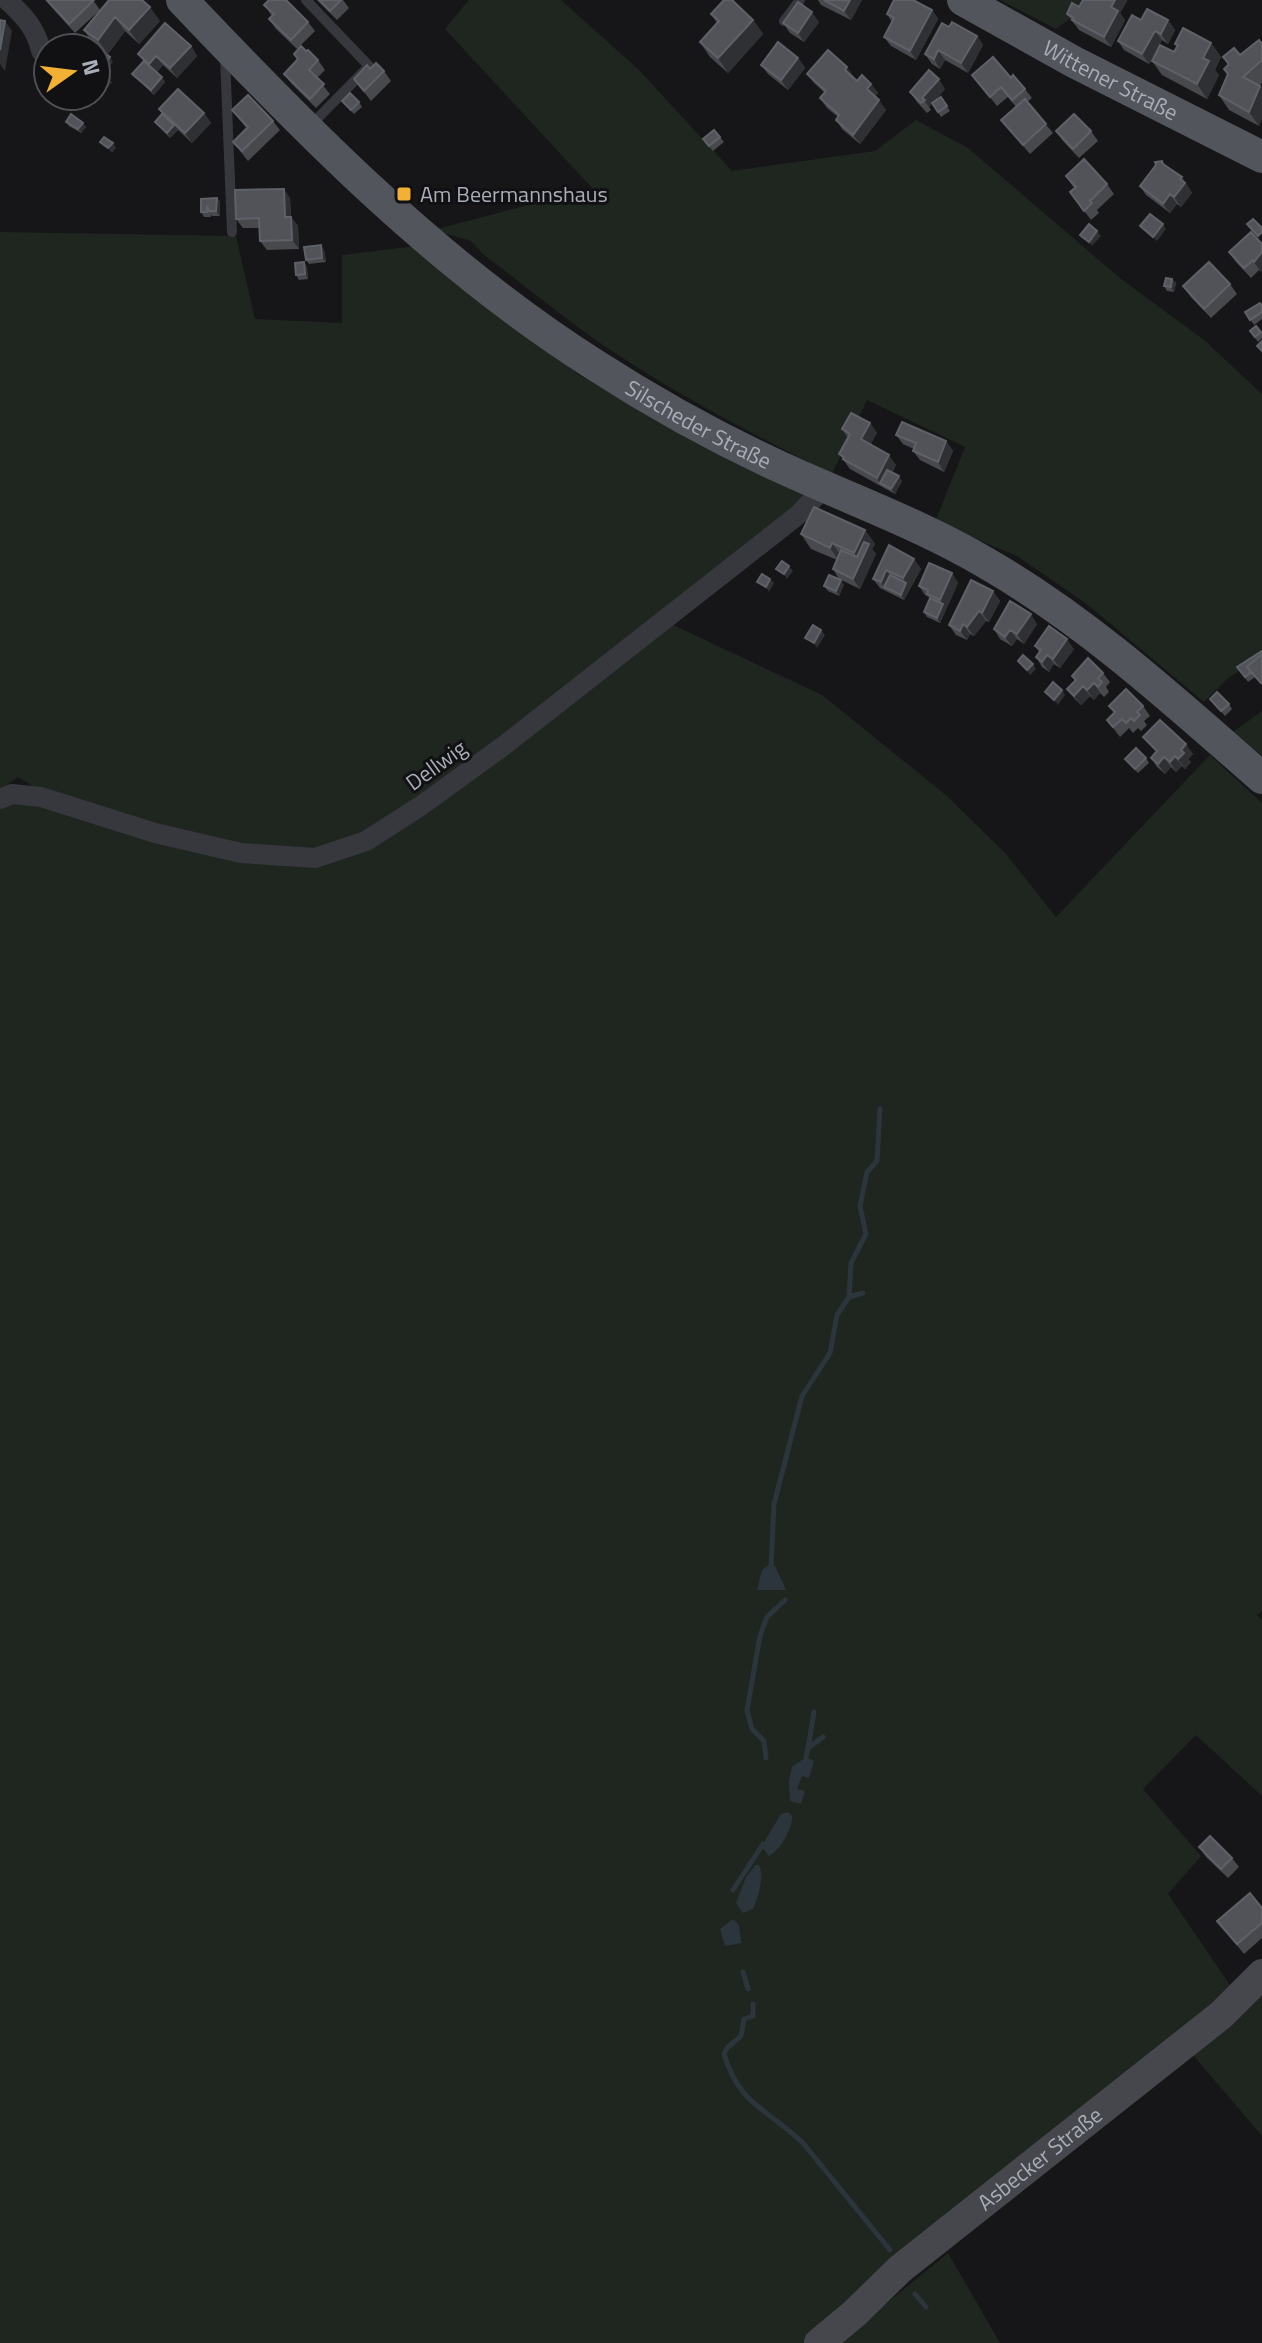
<svg xmlns="http://www.w3.org/2000/svg" width="1262" height="2343" viewBox="0 0 1262 2343" font-family="'Titillium Web',sans-serif">
<rect width="100%" height="100%" fill="#161618"/>
<path fill="#1e261f" d="M469,0H561L639,70L732,171L875,151L916,120L968,148L1120,278L1204,340L1262,394V656L1227,679L1204,702L1088,605L1017,556L935,522L965,447L867,400L832,474C757,436 682,398 612,351C568,322 527,287 484,255L471,241L433,230L592,188L445,29Z
M1000,0H1094L1056,29Z
M0,232L236,236L255,319L342,323V255L416,246L579,375L700,442L803,492L805,499L671,624L822,695L947,796L1006,854L1056,917L1210,755L1262,803V1611L1257,1615L1262,1620V1796L1196,1735L1143,1789L1201,1856L1168,1894L1230,1985L1209,2008L804,2343H0V804L13,799L73,812L18,777L0,790Z
M1262,711V756L1233,732Z
M1262,1991V2136L1193,2055Z
M948,2253L1000,2343H838Z"/>
<path fill="#2c353c" d="M769,1565L775,1566L786,1590H757L762,1570Z
M806,1757L814,1761L809,1778L802,1776L797,1789L805,1791L801,1804L790,1801L789,1781L792,1767Z
M788,1812L792,1816C793,1828 780,1851 769,1856L763,1848V1844L781,1814Z
M756,1865H759C765,1876 758,1898 753,1909L743,1913L736,1903L746,1877Z
M733,1919L739,1925L741,1943L725,1946L720,1929Z"/>
<g fill="none" stroke-linecap="round" stroke-linejoin="round">
<path stroke="#2c353c" stroke-width="5" d="M849,1297L863,1293
M771,1565L774,1504L802,1396L830,1353L837,1315L849,1297L851,1263L866,1234L860,1206L867,1172L877,1161L880,1109
M808,1748L814,1712
M806,1757L808,1748L823,1737
M766,1758L764,1741L752,1729L747,1710L760,1636L767,1617L785,1600
M733,1890L763,1844
M743,1972L748,1989
M753,2004V2016L744,2019L741,2036L727,2048L724,2054C739,2105 768,2109 803,2143L890,2250
M915,2294L926,2307"/>
<path stroke="#37383d" stroke-width="10" d="M306,0L369,66L311,125
M784,21L800,0
M225,56L232,232"/>
<path stroke="#37383d" stroke-width="20" d="M7,0C24,16 36,28 41,51
M0,799L12,794L41,797L155,833L241,853L315,858L366,841L422,805L506,744L798,515L825,487"/>
<path stroke="#45474d" stroke-width="30" id="s1" d="M819,2343L855,2313L900,2269L1221,2015L1262,1974"/>
<g stroke="#53555c" stroke-width="32">
<path id="s2" d="M182,0C309,134 439,266 595,365C654,403 715,437 778,466C847,498 920,524 986,563C1088,622 1174,701 1262,778"/>
<path id="s3" d="M963,0L1074,62L1262,157"/>
</g>
</g>
<path fill="#47494d" d="M45,0H93L100,10L75,33Z
M109,0L160,21L139,44L125,31L108,54L94,45L84,30Z
M317,0H343L349,8L337,20Z
M818,0H862L851,20L821,5Z
M1083,0H1126L1127,1L1120,13L1125,20L1111,47L1079,30L1067,14L1079,7Z
M264,5L308,22L315,31L297,49L276,29L269,19L272,16Z
M932,10L938,19L916,60L891,46L884,37L892,22L887,14Z
M711,14L753,20L763,34L728,73L710,57L700,42L717,23Z
M1141,20H1168L1175,30L1168,44L1162,40L1149,64L1124,50L1118,41Z
M819,22L804,42L790,33L783,23Z
M949,27L977,36L983,45L968,73L945,60L940,69L932,64L925,54Z
M1211,43L1221,57L1215,70L1219,75L1207,99L1162,75L1152,61L1174,52L1177,47L1175,44Z
M1262,44V83L1260,85L1262,88V118L1259,126L1229,110L1219,95L1228,74V65L1223,57L1240,55Z
M191,46L197,56L177,78L163,65L157,72L165,82L154,95L136,78L132,74L144,62L138,54Z
M306,51L318,60L325,70L317,78L330,94L316,108L291,83L284,74L298,60L294,54Z
M798,58L805,68L788,90L768,74L761,65Z
M370,69L384,71L391,81L371,101L354,79Z
M807,74L854,77L853,78L857,81L871,84L878,93L875,96L886,110L860,144L842,129L836,120L838,117L827,108L820,98L825,93L814,83Z
M972,75L1011,78L1025,89L1032,98L1027,102L1053,133L1030,154L1001,120L1016,107L1008,97L997,106Z
M945,89L934,102L941,97L950,111L941,117L932,103L929,107L931,110L927,113L917,102L910,92Z
M342,101L359,102L362,107L354,114Z
M159,109L204,113L211,123L192,143L178,130L170,138L155,122L162,114Z
M232,110L273,121L280,130L248,161L233,142L247,129Z
M66,122L86,127L81,133L69,126Z
M1056,131H1091L1098,141L1079,158L1063,141Z
M720,137L724,142L713,151L703,139Z
M1162,161L1167,167L1182,177L1192,193L1181,207L1177,204L1170,213L1146,195L1140,186Z
M1066,176L1107,184L1114,194L1097,210L1099,213L1091,220L1070,192L1074,188Z
M217,198L220,202V216H212L211,214V217H204L201,212Z
M290,198L291,217L298,226L299,249L267,250L260,241V228H243L236,219Z
M1251,232L1261,272L1259,270L1251,278L1236,262L1229,252Z
M324,250L326,262L309,264L306,260Z
M304,262L307,267L308,279L299,280L296,275Z
M1172,279L1176,283L1174,292L1167,291L1164,286Z
M1230,284L1237,294L1211,318L1190,296L1183,286Z
M1262,306V319L1254,325L1245,312Z
M1256,326L1262,333V338L1258,342L1250,331Z
M870,423L877,433L870,445L896,465L892,473L902,481L895,494L850,469L839,454L848,438L842,429Z
M896,435L946,441L953,451L944,472L920,460L913,451L914,449L903,444Z
M865,530L875,544L872,549L876,554L860,589L839,579L833,569L837,560L811,549L801,534Z
M889,545L914,559L921,569L904,600L880,588L873,579Z
M952,573L958,583L940,623L927,617L924,612L930,598L925,595L919,586Z
M844,585L839,596L828,591L824,586Z
M993,591L1000,601L989,622L986,621L974,636L970,634L967,640L956,635L949,625Z
M1037,624L1024,644L1017,639L1012,646L1000,639L994,629Z
M1035,646L1074,649L1060,668L1054,664L1049,672L1042,667L1036,657L1039,652Z
M1262,651V685L1255,677L1248,682L1237,667Z
M1103,673L1110,682L1106,687L1109,692L1104,697L1100,693L1094,700L1090,696L1081,705L1074,698L1067,689L1075,680L1072,676Z
M1210,699L1229,704L1232,709L1225,716Z
M1109,706H1143L1150,716L1144,721L1147,725L1141,731L1138,728L1133,733L1129,728L1120,737L1107,720L1114,713Z
M1143,737L1193,754L1188,759L1191,762L1185,769L1182,766L1176,772L1171,767L1165,774L1157,767L1151,758L1156,752Z
M1146,758L1149,763L1138,773L1125,759Z
M1199,1847L1232,1858L1239,1867L1228,1878L1206,1857Z
M1262,1908V1938L1244,1954L1217,1921Z"/>
<path fill="#2f3033" d="M850,0H862L851,20L844,11Z
M1115,0H1126L1127,1L1120,13L1125,20L1111,47L1104,37L1111,7Z
M150,7L160,21L139,44L129,30Z
M932,10L938,19L916,60L910,51Z
M812,12L819,22L804,42L798,33Z
M115,17L125,31L108,54L98,40Z
M753,20L763,34L728,73L718,58Z
M1168,20L1175,30L1168,44L1161,34Z
M5,21L12,31L5,71L0,64V50Z
M1155,31L1162,40L1149,64L1142,54Z
M977,36L983,45L968,73L961,63Z
M1211,43L1221,57L1215,70L1219,75L1207,99L1197,84L1203,58Z
M191,46L197,56L177,78L170,68Z
M938,50L945,60L940,69L934,59Z
M156,56L163,65L156,74L149,64Z
M110,57L113,62L103,75L100,70Z
M798,58L805,68L788,90L781,80Z
M847,67L854,77L851,80L845,70Z
M162,77L165,82L154,95L151,90Z
M108,78L112,82L105,91L102,86Z
M939,79L945,89L929,107L922,98Z
M871,84L878,93L873,98L867,89Z
M1260,86L1262,88V118L1259,126L1249,112Z
M879,100L886,110L860,144L853,135Z
M204,113L211,123L192,143L185,133Z
M83,123L86,127L81,133L78,129Z
M174,125L178,130L170,138L167,133Z
M113,143L116,148L112,153L108,148Z
M1182,177L1192,193L1181,207L1174,197L1180,179Z
M284,189L290,198L291,227L285,217Z
M1170,194L1177,204L1170,213L1163,204Z
M217,198L220,202V216L216,211Z
M291,217L298,226L299,249L292,240Z
M1163,224L1166,229L1157,241L1153,237Z
M1097,231L1101,236L1092,246L1089,242Z
M321,245L324,250L326,262L322,258Z
M1262,252V270L1261,272L1254,262Z
M304,262L307,267L308,279L305,274Z
M1172,279L1176,283L1174,292L1171,287Z
M870,423L877,433L868,449L861,439Z
M946,441L953,451L944,472L938,462Z
M889,455L896,465L885,485L880,483L877,478Z
M899,476L902,481L895,494L891,489Z
M865,530L875,544L872,549L876,554L860,589L853,579L861,563L854,553Z
M832,543L842,557L840,562L830,548Z
M914,559L921,569L904,600L901,595L906,583L903,578Z
M789,566L793,571L787,579L784,574Z
M886,570L893,580L884,587L881,582Z
M952,573L958,583L940,623L937,618L943,604L940,600Z
M770,579L774,583L769,592L766,587Z
M841,580L844,585L839,596L836,591Z
M993,591L1000,601L989,622L982,613Z
M979,611L986,621L974,636L967,627Z
M1031,614L1037,624L1024,644L1017,634Z
M963,624L970,634L967,640L960,631Z
M821,630L825,635L817,648L814,643Z
M1010,630L1017,639L1012,646L1005,637Z
M1067,639L1074,649L1060,668L1053,659Z
M1047,655L1054,664L1049,672L1042,662Z
M1033,664L1036,669L1030,675L1027,670Z
M1094,683L1100,693L1094,700L1087,690Z
M1083,686L1090,696L1081,705L1074,696Z
M1062,690L1065,695L1058,705L1054,700Z
M1186,744L1193,754L1188,759L1191,762L1185,769L1178,759L1181,750Z
M1175,756L1182,766L1176,772L1170,762Z
M1164,757L1171,767L1165,774L1158,764Z"/>
<path fill="#525359" stroke="#5f6168" stroke-width="2" d="M47,0H94L69,24Z
M109,0H142L150,7L129,30L115,17L98,40L84,30Z
M269,0H286L308,22L291,40L269,19L274,14L264,5Z
M319,0H341L330,11Z
M724,0H732L753,20L718,58L700,42L719,21L711,14Z
M824,0H850L844,11Z
M894,0H913L932,10L910,51L884,37L894,18L887,14Z
M1083,0H1115L1111,7L1118,11L1104,37L1072,20L1074,18L1067,14L1072,3L1079,7Z
M798,2L812,12L798,33L783,23Z
M1147,9L1168,20L1161,34L1155,31L1142,54L1118,41L1132,15L1141,20Z
M0,20L5,21L0,50Z
M952,22L977,36L961,63L938,50L934,59L925,54L942,23L949,27Z
M165,23L191,46L170,68L156,56L149,64L138,54Z
M1183,28L1211,43L1203,58L1209,61L1197,84L1152,61L1160,45L1174,52L1178,45L1175,44Z
M1259,40L1262,44V60L1243,77L1260,86L1249,112L1219,95L1228,74L1224,69L1229,64L1223,57L1234,48L1240,55Z
M778,42L798,58L781,80L761,65Z
M301,46L306,51L308,50L318,60L309,70L324,84L310,99L284,74L298,59L294,54Z
M828,50L847,67L845,70L857,81L862,75L871,84L867,89L879,100L853,135L836,120L839,115L820,98L826,91L807,74Z
M103,52L110,57L100,70L96,67V61Z
M993,57L1011,78L1013,75L1025,89L1012,100L1001,87L990,97L972,75Z
M144,61L162,77L151,90L132,74Z
M376,63L384,71L364,91L354,79L367,65L370,69Z
M929,70L939,79L922,98L925,100L921,103L910,92Z
M101,72L108,78L102,86L96,82V79Z
M178,89L204,113L185,133L159,109Z
M350,93L359,102L351,110L342,101Z
M248,95L273,121L242,151L233,142L248,127L232,110Z
M941,97L947,106L938,112L932,103Z
M1025,99L1046,124L1023,145L1001,120Z
M71,114L83,123L78,129L66,122Z
M162,114L174,125L167,133L155,122Z
M1074,114L1091,131L1073,149L1056,131Z
M714,130L720,137L709,146L703,139Z
M104,137L113,143L108,148L100,142Z
M1084,159L1107,184L1090,201L1092,203L1084,211L1070,192L1076,187L1066,176Z
M1162,161L1163,164L1182,177L1180,179L1185,183L1174,197L1170,194L1163,204L1140,186L1156,165L1155,162Z
M284,189L285,217H291L292,240L260,241L259,218L236,219L235,190Z
M217,198L216,211H209L207,206V212H201V199Z
M1150,214L1163,224L1153,237L1140,226Z
M1253,219L1262,228V232L1258,236L1247,224Z
M1089,224L1097,231L1089,242L1080,235Z
M1251,232L1262,244V252L1254,262L1253,260L1244,268L1229,252Z
M321,245L322,258L306,260L304,247Z
M304,262L305,274L296,275L295,263Z
M1209,262L1230,284L1204,309L1183,286Z
M1166,278L1172,279L1171,287L1164,286Z
M1260,303L1262,306V312L1250,320L1245,312Z
M1256,326L1261,332L1255,337L1250,331Z
M1262,341V351L1257,346Z
M851,413L870,423L861,439L889,455L877,478L843,459L844,457L839,454L850,434L842,429Z
M902,422L946,441L938,462L913,451L916,443L896,435Z
M887,470L899,476L891,489L880,483Z
M814,507L865,530L854,553L832,543L830,548L801,534Z
M864,542L869,544L853,579L833,569L841,550L857,557Z
M889,545L914,559L903,578L886,570L881,582L873,579Z
M782,561L789,566L784,574L776,569Z
M929,563L952,573L940,600L927,594L928,590L919,586Z
M762,574L770,579L766,587L757,582Z
M829,575L841,580L836,591L824,586Z
M890,575L906,583L901,595L884,587Z
M971,580L993,591L982,613L979,611L967,627L963,624L960,631L949,625Z
M930,598L943,604L937,618L924,612Z
M1010,601L1031,614L1017,634L1010,630L1005,637L994,629Z
M813,625L821,630L814,643L805,638Z
M1049,626L1067,639L1053,659L1047,655L1042,662L1036,657L1041,650L1035,646Z
M1262,651V654L1247,667L1251,672L1245,677L1237,667Z
M1262,654V682L1261,683L1247,667Z
M1023,655L1033,664L1027,670L1018,661Z
M1088,658L1103,673L1098,678L1102,682L1098,687L1094,683L1087,690L1083,686L1074,696L1067,689L1076,680L1072,676Z
M1053,682L1062,690L1054,700L1045,692Z
M1126,689L1143,706L1137,712L1140,715L1134,721L1131,718L1126,723L1122,719L1113,727L1107,720L1115,712L1109,706Z
M1217,692L1229,704L1221,711L1210,699Z
M1160,720L1186,744L1181,750L1184,753L1178,759L1175,756L1170,762L1164,757L1158,764L1151,758L1157,751L1143,737Z
M1136,748L1146,758L1135,769L1125,759Z
M1210,1836L1232,1858L1221,1869L1199,1847Z
M1250,1893L1262,1908V1923L1237,1944L1217,1921Z"/>
<rect fill="#f2b134" stroke="#111113" stroke-width="3" x="396" y="186" width="16" height="16" rx="4"/>
<g text-anchor="middle" dominant-baseline="central" stroke-width="6" stroke-linejoin="round" paint-order="stroke">
<g font-size="22" fill="#a8adb8" stroke="#111113">
<text stroke="none"><textPath href="#s3" startOffset="168">Wittener Straße</textPath></text>
<text stroke="none"><textPath href="#s2" startOffset="672">Silscheder Straße</textPath></text>
<text transform="translate(436 765) rotate(-36)">Dellwig</text>
<text stroke="none"><textPath href="#s1" startOffset="288">Asbecker Straße</textPath></text>
</g>
<g font-size="22" fill="#a8adb8" stroke="#111113" text-anchor="start">
<text x="420" y="194">Am Beermannshaus</text>
</g>
</g>
<g transform="translate(72 72) rotate(76)"><circle r="38" fill="#111113" stroke="#4d4f55" stroke-width="2"/>
<path d="M0-6L14 30L0 20L-14 30Z" fill="#f2b134"/>
<text y="-12" font-size="22" font-weight="bold" text-anchor="middle" fill="#a8adb8">N</text>
</g>
</svg>
